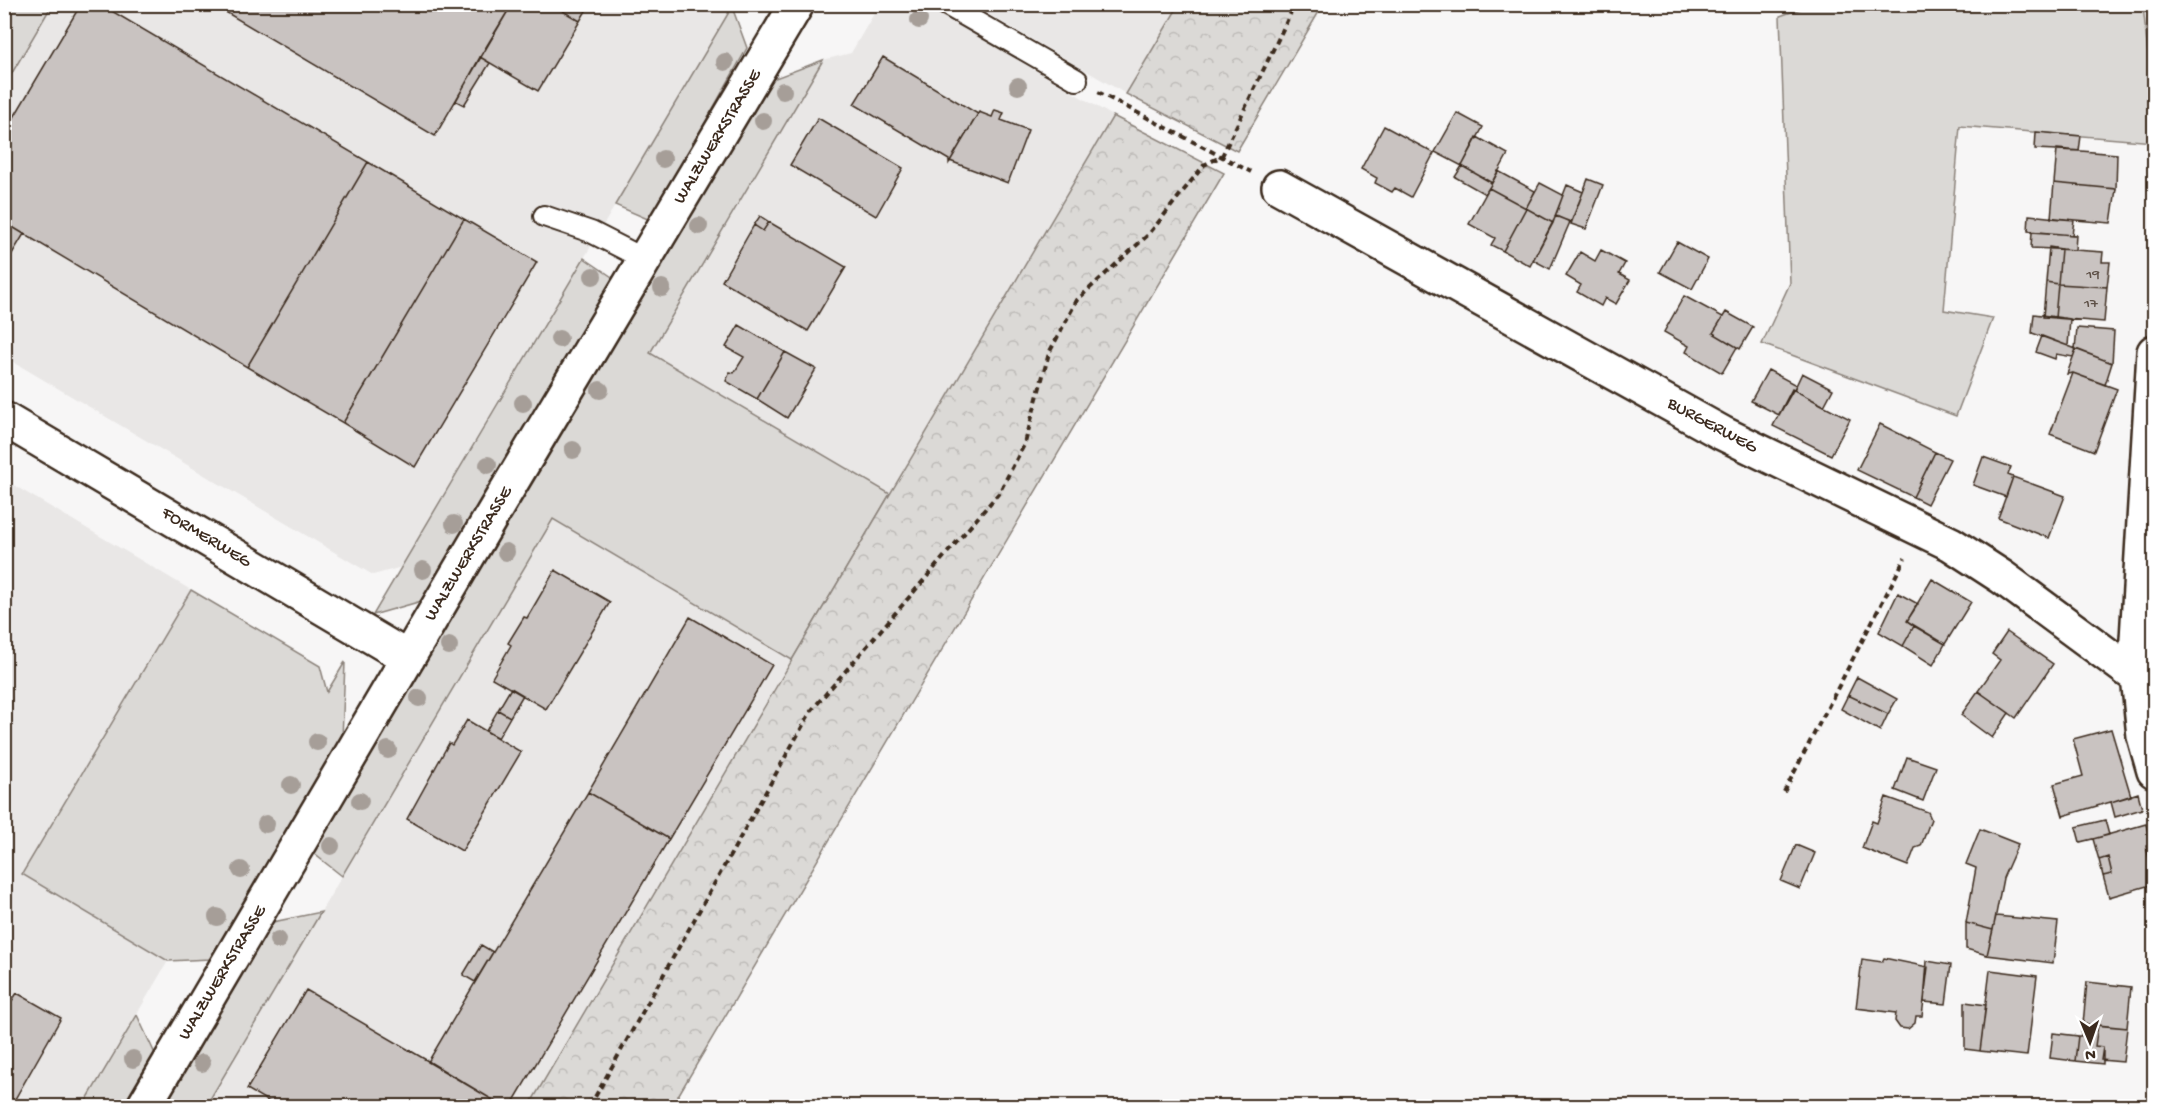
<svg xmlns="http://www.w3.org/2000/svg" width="2159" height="1111" viewBox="0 0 2159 1111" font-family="'Gochi Hand',sans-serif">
<defs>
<pattern id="park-crowns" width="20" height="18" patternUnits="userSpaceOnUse" patternTransform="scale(1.5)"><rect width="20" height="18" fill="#dbd9d6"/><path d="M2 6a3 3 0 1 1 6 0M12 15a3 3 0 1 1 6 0" fill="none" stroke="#bdbab7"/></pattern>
</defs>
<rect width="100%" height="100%" fill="#f7f6f6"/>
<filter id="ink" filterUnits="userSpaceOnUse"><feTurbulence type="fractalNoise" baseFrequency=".0167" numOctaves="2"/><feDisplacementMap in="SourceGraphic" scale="12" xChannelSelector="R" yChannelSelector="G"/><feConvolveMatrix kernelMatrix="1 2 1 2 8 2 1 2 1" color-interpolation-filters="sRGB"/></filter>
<g filter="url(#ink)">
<path fill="#e9e7e6" d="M52,5H731L732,7L402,567L373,575L5,357V85Z
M879,5H924L1113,116L890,494L650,353L823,60L851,53Z
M973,5L1179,4V5L1126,94Z
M5,480L191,590L23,874L168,961L83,1106H5Z
M553,519L792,660L529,1106H206Z"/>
<path fill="#dbd9d6" stroke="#8b827a" stroke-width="1.5" d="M13,5H52L5,85V19Z
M1811,5H2143L2154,115V142L1960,126L1944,310L1993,318L1956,416L1762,344L1790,283L1780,16Z
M732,7L747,48L650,220L615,205Z
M823,60L650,353L890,494L792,660L553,519L342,876L313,853L770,80Z
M584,258L615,279L425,600L373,615Z
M191,590L320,666L327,692L345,662L342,739L210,959L168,961L22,874Z
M321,912L206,1106H163L273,922Z
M137,1015L156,1056L126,1106H83Z"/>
<path fill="url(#park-crowns)" stroke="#8b827a" stroke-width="1.5" d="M1179,5H1323L1237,151L1126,94Z
M1113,116L1224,173L672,1106H529Z"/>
<path fill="#c9c3c1" stroke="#3b2a1e" stroke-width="1.5" d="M81,4H100L368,162L247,367L4,222V134Z
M212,4H512L435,136Z
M512,4H551L580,21L538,91L480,57Z
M551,4H590L580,21Z
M480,57L490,63L464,105L456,101Z
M883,57L978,114L949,163V160L854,104Z
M995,110L1004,113L1001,120L1028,130L1008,183L950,161L979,112L992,117Z
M1457,113L1483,127L1462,166L1435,152Z
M818,118L903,168L876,216L790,165Z
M1384,126L1434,153L1411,197L1395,188L1392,192L1375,183L1377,178L1361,169Z
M2036,132L2081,136L2079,151L2035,149Z
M1477,137L1508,154L1492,183L1462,166Z
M2057,149L2117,154L2116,189L2054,183Z
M368,162L464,219L343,423L247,367Z
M1462,166L1492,183L1485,194L1455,177Z
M1498,171L1535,191L1526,208L1489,188Z
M1588,179L1603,185L1586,229L1571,224Z
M1540,183L1563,195L1553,223L1526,208Z
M2054,183L2116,189L2111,223L2051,218Z
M1567,185L1583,192L1571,222L1555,216Z
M1489,188L1526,208L1503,251L1491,245L1495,238L1469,224Z
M1526,208L1553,223L1530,266L1503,251Z
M2029,215L2074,220L2072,235L2028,231Z
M760,216L769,222L763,231L754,225Z
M1556,216L1570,222L1550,269L1533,260Z
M464,219L537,262L415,467L343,423Z
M4,222L24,234L4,267Z
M769,222L846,267L808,331L722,281L754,225L763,231Z
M2032,232L2076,235L2075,250L2031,248Z
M1677,242L1708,259L1692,289L1660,272Z
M2049,247L2061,249L2058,284L2046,282Z
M2061,249L2103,252L2102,262H2110L2107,287L2058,284Z
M1601,250L1625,263L1619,274L1630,280L1616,304L1605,298L1601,306L1577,292L1581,285L1566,276L1580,252L1595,261Z
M2046,282L2058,284L2055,318L2043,317Z
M2058,284L2107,287L2104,322L2055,318Z
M1684,296L1723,317L1713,333L1737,347L1722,373L1686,352L1689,346L1664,332Z
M1726,312L1753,327L1740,349L1713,333Z
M2034,314L2070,319L2068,346L2032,333Z
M739,325L785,352L757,399L726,381L730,372L734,373L744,357L726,347Z
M2077,328L2114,331L2112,363L2075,349Z
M2042,336L2076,349L2073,357L2056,354L2055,359L2036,352Z
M2076,349L2112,363L2105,385L2073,373L2067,374Z
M785,352L816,369L787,418L757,399Z
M1768,370L1796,385L1779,415L1751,401Z
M1802,373L1833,389L1824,406L1794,390Z
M2073,373L2117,389L2094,451L2050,434Z
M1792,389L1850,419L1831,455L1773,426Z
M1880,424L1935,452L1913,497L1857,470Z
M1935,452L1950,459L1927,504L1913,497Z
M1983,457L2011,467L2008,475L2013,477L2006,497L1973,485Z
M2013,477L2065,496L2049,538L1998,518Z
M555,570L610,602L546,709L492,678L511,645L508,643L524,617L527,618Z
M1932,579L1971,602L1945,644L1907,621Z
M1898,593L1918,604L1907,621L1914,626L1903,646L1879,632Z
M690,617L772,665L669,839L588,792Z
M1914,626L1945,644L1933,665L1903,646Z
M2007,632L2053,664L2016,718L1978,691L2000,660L1992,654Z
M1857,677L1897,699L1888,714L1848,695Z
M511,688L523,695L510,717L498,710Z
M1978,691L2009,713L1992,738L1961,715Z
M1848,695L1888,714L1880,731L1841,709Z
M498,710L510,717L498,738L486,731Z
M467,720L521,752L462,851L407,819L449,743L452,745Z
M2111,729L2131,796L2063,816L2054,784L2083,776L2073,739Z
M1907,757L1936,767L1923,801L1895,790Z
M588,792L669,839L511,1106H503L428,1062Z
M2138,793L2142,809L2115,817L2111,802Z
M1886,797L1928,812L1931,819L1921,846L1915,848L1908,866L1862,848L1872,821L1877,823Z
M2105,820L2109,835L2080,842L2076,827Z
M2146,824L2151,845L2146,846L2150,863L2154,862V884L2109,897L2103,876L2112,874L2108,857L2099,860L2093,839Z
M1980,829L2018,844L2003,878L1993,930L1966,923L1976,868L1966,864Z
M1796,845L1815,853L1800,889L1781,881Z
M2151,845L2154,862L2150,863L2146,846Z
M2108,857L2112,874L2103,876L2099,860Z
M1996,916L2058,922L2053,963L1987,955Z
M1966,923L1993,930L1987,955L1966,949Z
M481,945L493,952L475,982L463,975Z
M1884,958L1928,967L1922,1016H1916L1915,1023L1908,1029L1900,1028L1895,1021L1896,1013L1856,1008L1862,959L1882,962Z
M1927,961L1951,965L1946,1004L1924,1002Z
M1990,970L2037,976L2027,1056L1980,1051Z
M2087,982L2131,987L2127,1028L2083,1024Z
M306,990L428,1061L503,1106H276L247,1089Z
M17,993L61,1018L11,1106H4V1013Z
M1965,1002L1986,1005L1980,1051L1965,1049Z
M2082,1024L2098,1025L2095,1046L2103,1047V1064L2075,1061L2078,1036H2081Z
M2098,1025L2127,1028L2123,1062L2101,1060L2103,1047L2095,1046Z
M2053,1033L2078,1036L2075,1061L2050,1058Z"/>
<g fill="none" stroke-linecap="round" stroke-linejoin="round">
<g stroke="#3b2a1e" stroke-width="24">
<path id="service" d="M945,4L1077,80
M544,216L591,232L644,259"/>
</g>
<g stroke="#3b2a1e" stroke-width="38">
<path id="minor" d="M1279,187L1722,433L1951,544L2002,577L2136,676
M2154,352L2136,656L2144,736L2154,771
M4,419L408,658
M144,1106L498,505L797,4"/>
</g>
<path stroke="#3b2a1e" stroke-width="4" stroke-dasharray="6 4.5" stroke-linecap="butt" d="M1098,92L1251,172
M1784,792L1905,558
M590,1106L811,711L999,493L1025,443L1049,353L1077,300L1149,234L1204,165L1222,156L1295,4"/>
<use href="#service" stroke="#fff" stroke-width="20"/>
<use href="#minor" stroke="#fff" stroke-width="33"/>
</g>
<g fill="#a69e98">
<circle cx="919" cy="20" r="9"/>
<circle cx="725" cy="62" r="9"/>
<circle cx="1018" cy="86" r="9"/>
<circle cx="783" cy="91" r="9"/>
<circle cx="763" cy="121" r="9"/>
<circle cx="663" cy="159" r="9"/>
<circle cx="699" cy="226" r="9"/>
<circle cx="593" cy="276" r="9"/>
<circle cx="662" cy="288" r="9"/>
<circle cx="559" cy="339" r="9"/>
<circle cx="600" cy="390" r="9"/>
<circle cx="523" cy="403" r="9"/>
<circle cx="573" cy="450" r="9"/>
<circle cx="488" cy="465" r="9"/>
<circle cx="454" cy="524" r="9"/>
<circle cx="506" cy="552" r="9"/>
<circle cx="423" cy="570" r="9"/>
<circle cx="449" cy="646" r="9"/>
<circle cx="419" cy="698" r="9"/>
<circle cx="317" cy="742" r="9"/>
<circle cx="388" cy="750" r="9"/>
<circle cx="291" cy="785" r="9"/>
<circle cx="360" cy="801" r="9"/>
<circle cx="266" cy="824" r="9"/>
<circle cx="331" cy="846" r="9"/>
<circle cx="241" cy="870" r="9"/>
<circle cx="217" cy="917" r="9"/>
<circle cx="278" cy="940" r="9"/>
<circle cx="133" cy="1059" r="9"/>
<circle cx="202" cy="1063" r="9"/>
</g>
</g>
<g text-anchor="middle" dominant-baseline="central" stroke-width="5" stroke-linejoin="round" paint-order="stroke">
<g font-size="15" fill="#5e5047">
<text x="2093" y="275">19</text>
<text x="2091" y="304">17</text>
</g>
<g font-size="18" fill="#3b2a1e" stroke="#fff">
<text transform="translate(718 137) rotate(-59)">WALZWERKSTRASSE</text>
<text transform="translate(1712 426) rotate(28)">BURGERWEG</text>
<text transform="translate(206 538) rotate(31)">FORMERWEG</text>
<text transform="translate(469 554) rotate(-59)">WALZWERKSTRASSE</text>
<text transform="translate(223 973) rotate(-59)">WALZWERKSTRASSE</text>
</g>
</g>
<rect width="2159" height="1111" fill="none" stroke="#fff" stroke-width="24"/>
<rect x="12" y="12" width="2135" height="1087" fill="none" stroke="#3b2a1e" stroke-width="2" filter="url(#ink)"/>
<g transform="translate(2090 1042) rotate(178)" stroke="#ffffff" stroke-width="4.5" paint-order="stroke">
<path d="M0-4.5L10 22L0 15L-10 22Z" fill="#3b2a1e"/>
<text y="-9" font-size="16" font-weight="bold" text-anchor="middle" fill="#3b2a1e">N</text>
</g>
</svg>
